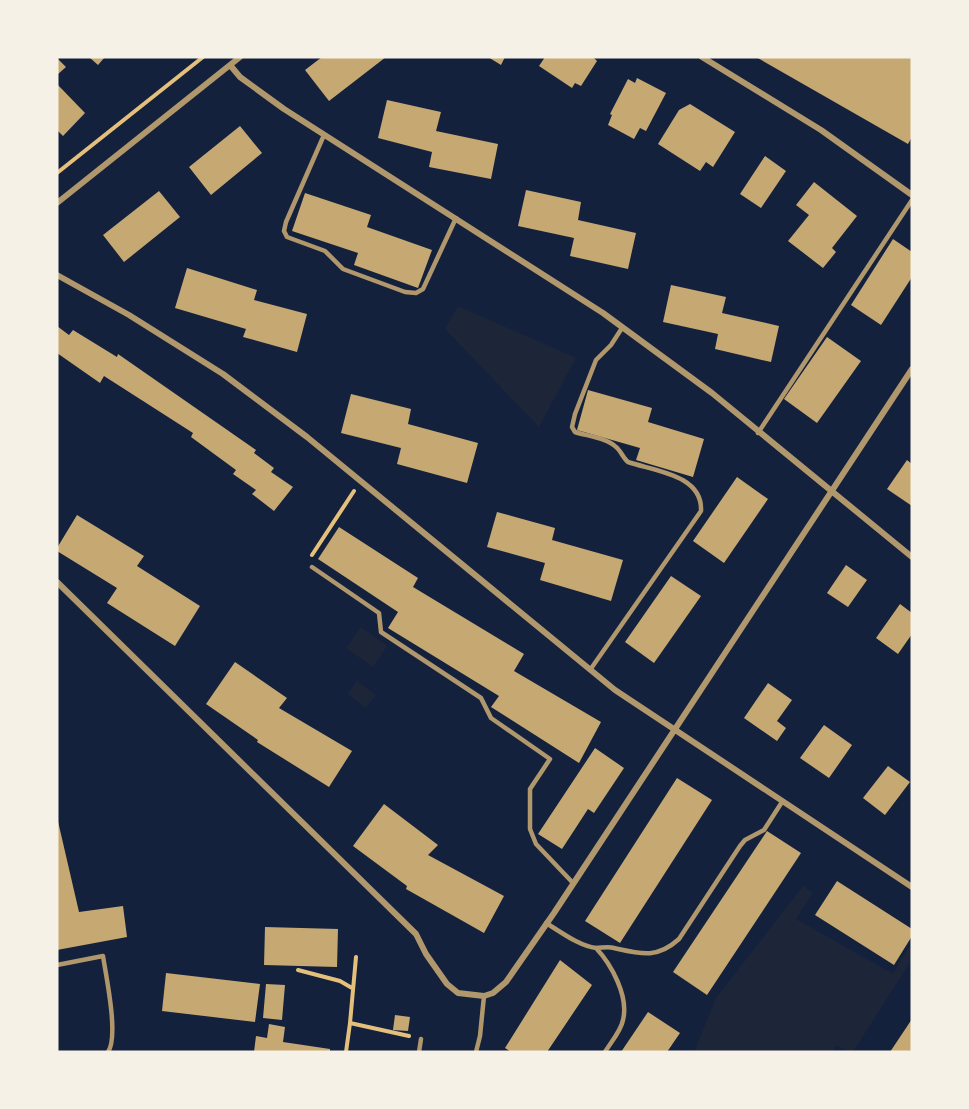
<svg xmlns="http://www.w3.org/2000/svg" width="969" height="1109" viewBox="0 0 969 1109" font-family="'Source Sans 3',sans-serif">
<rect width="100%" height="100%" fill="#14213d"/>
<path fill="#1d2539" d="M458,306L576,358L539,427L445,329Z
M361,627L387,646L373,667L346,648Z
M357,681L376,695L366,708L347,694Z
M803,886L813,893L796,919L893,974L908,948H912V959L853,1052L836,1046L832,1052H694L716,998Z"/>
<path fill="#c6a872" d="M89,57H105L98,65Z
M322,57H386L329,101L305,70Z
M488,57H505L501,65Z
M545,57H593L597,61L581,86L575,83L572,88L539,66Z
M756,57H912V137L908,144Z
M57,58L66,67L57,75Z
M637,78L666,93L646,131L640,128L634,139L608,125L612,115L610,114L628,79L635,83Z
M57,84L85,113L63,136L57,130Z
M387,100L441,112L436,131L498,144L491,179L429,167L432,152L378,138Z
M690,104L735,132L713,167L706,162L700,171L658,144L679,110Z
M240,126L262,153L211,195L189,167Z
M765,156L786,171L761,208L740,194Z
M814,182L857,216L832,248L836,252L823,268L788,241L809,215L796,205Z
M526,190L581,202L578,220L636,233L628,269L570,256L574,238L518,226Z
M159,191L180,217L124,262L103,235Z
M305,193L371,215L367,227L432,250L418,288L354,265L358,253L292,231Z
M893,239L912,252V277L881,325L851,305Z
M187,268L257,290L254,300L307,314L297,352L243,337L246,329L175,308Z
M671,285L726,297L722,313L779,326L771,362L715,349L718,334L663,322Z
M57,326L69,335L73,330L117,357L118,354L256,450L254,453L274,468L271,472L293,487L274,511L252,494L256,490L233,474L236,470L191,437L193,433L104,376L100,383L57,353Z
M827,337L861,361L817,423L784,399Z
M588,390L652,408L648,422L704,439L693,477L636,460L640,448L577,430Z
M351,394L411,409L408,424L478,443L467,483L397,464L401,448L341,433Z
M907,460L912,464V506L887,489Z
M737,477L768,499L724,563L693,541Z
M497,512L555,528L552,540L623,560L611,601L540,580L545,563L487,547Z
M77,515L144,556L137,566L200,606L175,646L107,603L117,588L57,551V548Z
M339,527L418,578L413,587L524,654L514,671L601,722L579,763L491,707L499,696L388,628L398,612L318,559Z
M846,565L867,580L848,607L827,593Z
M671,576L701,596L654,663L625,642Z
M900,604L912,613V634L898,654L876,638Z
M235,662L287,698L279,708L352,751L329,787L257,742L258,740L206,704Z
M768,683L792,700L777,721L786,728L777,741L744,718Z
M824,725L852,745L829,778L800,758Z
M595,748L624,768L594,813L588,809L562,849L538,834Z
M888,766L910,782L885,815L863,798Z
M677,778L712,800L620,943L585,921Z
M384,804L438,845L428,855L504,896L484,933L406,889L407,886L353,846Z
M57,817L79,912L123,906L127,937L57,950Z
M767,831L801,853L707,995L673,972Z
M837,881L912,929V936L894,965L815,915Z
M265,927L338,929L337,967L264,965Z
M560,960L592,985L547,1052H511L505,1048Z
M166,973L260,984L255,1022L162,1011Z
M266,984L285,985L282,1020L263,1018Z
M648,1012L680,1033L667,1052H621Z
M395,1015L410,1017L408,1031L393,1030Z
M912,1019V1052H890Z
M269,1024L285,1027L283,1042L330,1049V1052H254L256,1036L267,1038Z"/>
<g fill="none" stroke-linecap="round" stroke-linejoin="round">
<path stroke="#e5c07b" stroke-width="4" d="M57,173L203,57
M312,555L354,491
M298,970L340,981L352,988
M350,1023L356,957
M346,1052L350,1023L409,1036"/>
<path stroke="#b1986c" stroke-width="4.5" d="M324,135L286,222L284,231L287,237L325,251L343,269L405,292L416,293L423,289L456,218
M758,433L912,200
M312,567L379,613L381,632L481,698L491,718L550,759L530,789V829L536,844L573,883
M590,670L701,511C703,475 655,471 628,462C623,458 621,451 616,447C607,438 587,436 575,432L572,427L575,414L596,360L611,345L622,328
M546,923C561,932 579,946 596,948C602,948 608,946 614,948C641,954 657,959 679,939L740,846L745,840L764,830L782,802
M596,948C611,964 629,996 623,1020C621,1031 611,1042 605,1052
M57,965L103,956C106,976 119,1036 108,1052
M419,1052L421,1039
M476,1052L480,1036L484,996"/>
<path stroke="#b1986c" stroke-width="6" d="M702,57L821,130L912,195
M230,65L240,77L284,109L603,313L712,393L912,557
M57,203L240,57
M57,275L129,315L223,374L307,437L615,690L912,887
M57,582L416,934L426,954L447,984L458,993L484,996L493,993L506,982L554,913L912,369"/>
</g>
<rect width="969" height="1109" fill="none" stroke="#f6f1e7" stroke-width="117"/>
</svg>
